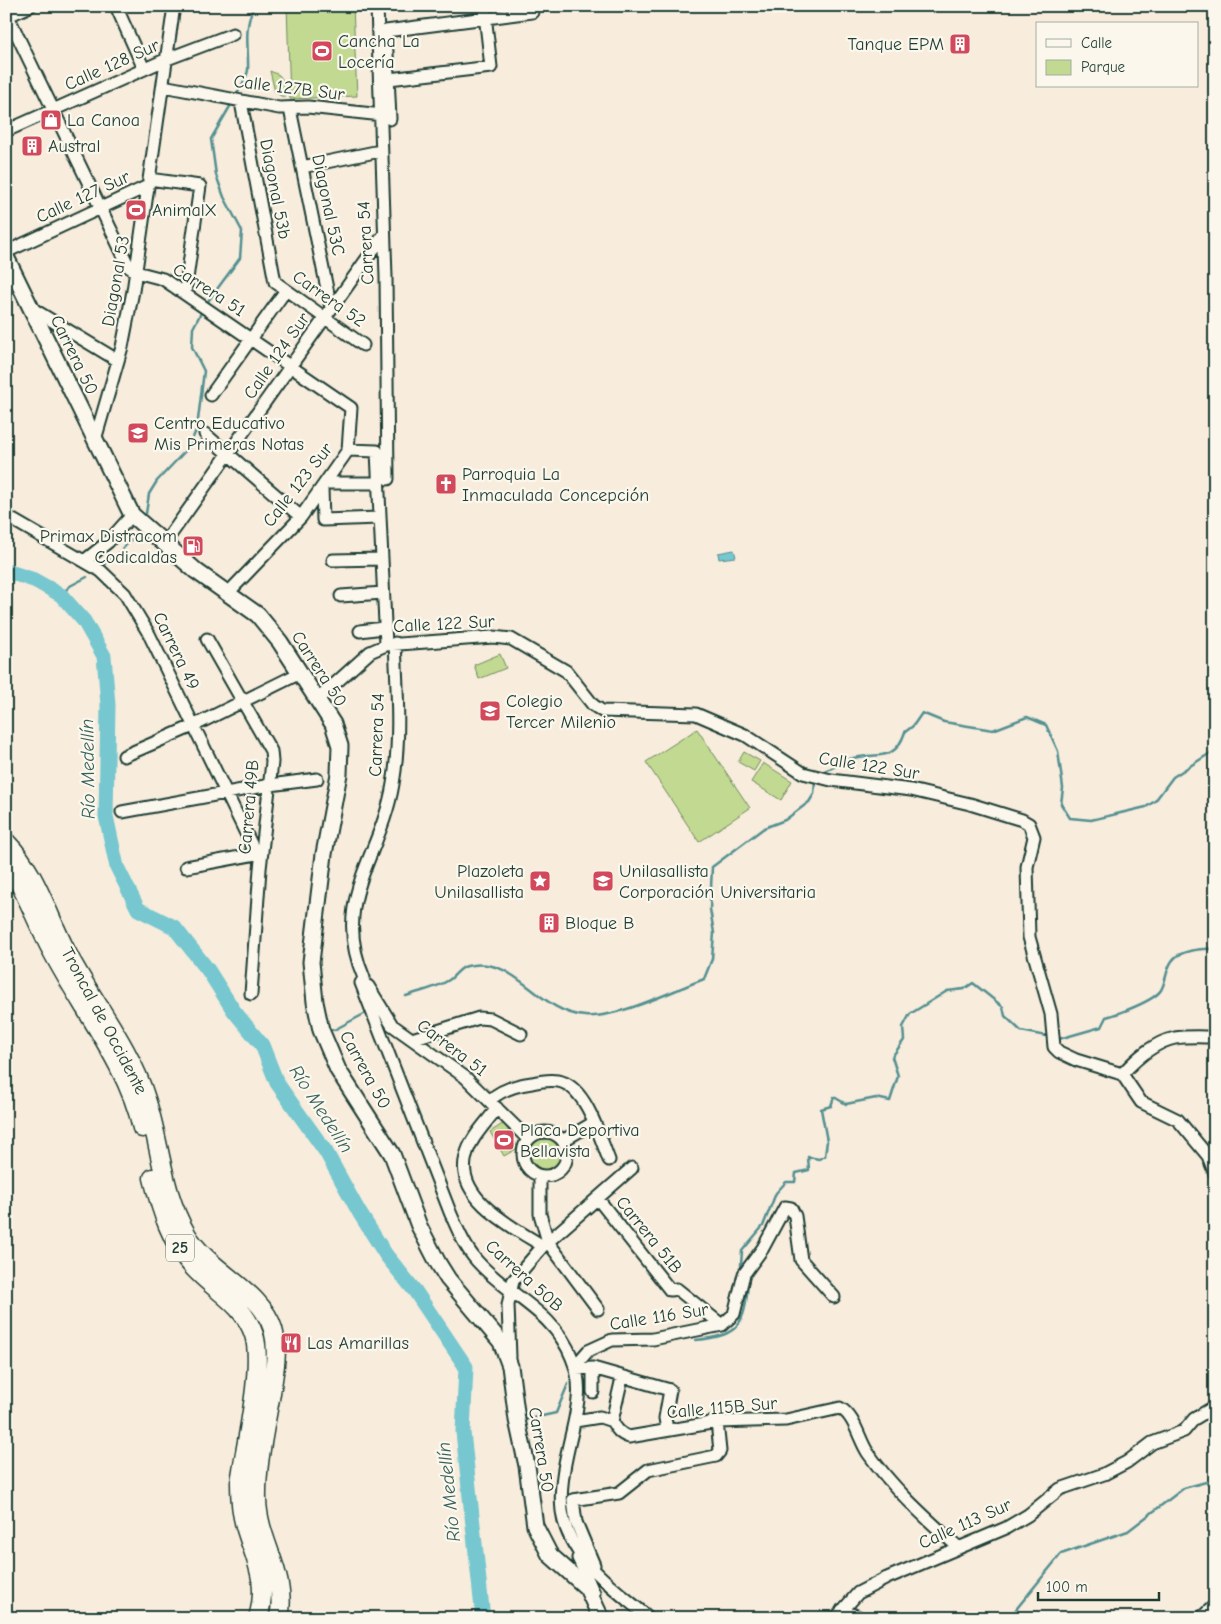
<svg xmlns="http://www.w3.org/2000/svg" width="1221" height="1624" viewBox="0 0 1221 1624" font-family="'Comic Neue',sans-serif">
<rect width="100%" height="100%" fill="#f8ecdc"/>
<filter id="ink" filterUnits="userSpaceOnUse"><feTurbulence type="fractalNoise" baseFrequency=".02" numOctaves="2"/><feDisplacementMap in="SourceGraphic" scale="10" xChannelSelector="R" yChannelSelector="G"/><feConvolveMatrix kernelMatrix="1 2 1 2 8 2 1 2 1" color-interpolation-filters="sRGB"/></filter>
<g filter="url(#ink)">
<path fill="#c1d990" stroke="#708b62" d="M287,6H353L357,96L290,99Z
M270,71L279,75L285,83L284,98L275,92Z
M500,654L506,668L479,679L474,665Z
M697,729L750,808L699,842L646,762Z
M744,752L760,761L754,771L738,762Z
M763,763L792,781L781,800L751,782Z
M504,1123L518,1148L504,1156L490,1132Z
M551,1139L562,1143C564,1153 561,1162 553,1170C537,1172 528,1160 528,1144L534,1140Z"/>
<path fill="#76c7cf" stroke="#539091" d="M734,550L736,557L719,559L718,553Z"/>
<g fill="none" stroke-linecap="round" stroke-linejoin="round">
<path stroke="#539091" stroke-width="2.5" d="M236,96C240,88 247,78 248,70C249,46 243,30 254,6
M206,304L240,258L242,231L224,197L216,175L211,139L232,103
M145,520L149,494L157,481L189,447L197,428L204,371L192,347L193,328L202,311
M103,565L118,554L140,530
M61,595L70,586L87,577
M821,772C834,769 840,762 850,759C876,751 894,765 905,732L913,726L922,713L944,722L993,730L1027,717L1046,725L1058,751L1063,788L1061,804L1070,818L1091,820L1146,807L1155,801L1173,777L1215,750
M406,996C420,991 437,988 449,980C455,976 459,968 467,966C516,954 536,1012 585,1016C616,1019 672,991 704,979L712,959L714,933L710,909L712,867L764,828L785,820L809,802L814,794L815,781
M327,1028L334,1030L366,1013
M1059,1039L1101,1027L1106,1017C1118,1014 1154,1001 1161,990C1166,982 1166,969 1172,961C1179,950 1203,948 1215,949
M744,1269L741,1265L742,1251L763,1226L776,1193L786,1182H795L796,1173L809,1170L808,1157L819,1159L825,1156L827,1141L821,1109L831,1106L834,1097L846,1104L876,1098L890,1101L898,1076L892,1057L904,1040L903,1027L910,1014L947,991L964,989L973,983L1003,1007L1005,1016L1021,1031L1046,1036
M696,1340C739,1336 745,1325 748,1282
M524,1420L556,1413L568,1384
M1009,1618L1061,1554L1128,1531L1184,1488L1206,1482L1215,1488"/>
<path stroke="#76c7cf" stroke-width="15" d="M6,571L34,580L61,595L84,621L104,656L108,705L106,816L117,867L138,909L174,927L208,970L234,1011L262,1045L277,1083L326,1152L359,1212L386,1255L415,1291L466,1367L463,1432L483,1618"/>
<g stroke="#1f3d34" stroke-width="15">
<path id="minor" d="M116,6L144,69
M377,6L386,277L388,479
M6,12L129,267L136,272L163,279L351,408L348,450L301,517L227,594
M6,17L30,6
M386,31L532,12V6
M386,31L390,119
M389,79L491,67L484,6
M163,86L279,108L308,107L382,115
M241,102L275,282L363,345
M290,109L331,308
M6,131L167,59L233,34
M302,167L380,151
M149,179L200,186L185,293
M6,252L148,186
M31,308L117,360
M211,395L286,290
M205,434L301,517
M95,440L122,347L133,291L174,6
M348,450L377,451L386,645
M325,483H378
M322,488L323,520L379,518
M6,516L101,571L125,594L149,634L256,854
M164,544L383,236
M333,560L382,559
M84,561L108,542L132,515
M341,596L383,593
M360,631L383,628
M207,639L271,751L272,762L260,869L251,994
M395,643C397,690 401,739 393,784C381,857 330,900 364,978L361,983L450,1212C457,1228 465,1248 477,1261C509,1297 553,1310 572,1358C583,1384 578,1406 572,1432C566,1457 559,1486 562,1511C568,1559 616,1589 649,1618
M318,699L370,652L386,645L493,637L511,639L566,671L593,705L602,711L696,714L745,735L803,773L831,780L911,790L970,804L1022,820L1029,824L1034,837L1027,867L1029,937L1051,1014L1054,1047L1059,1052L1076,1060L1122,1074L1141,1102L1178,1120L1208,1156L1215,1174
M124,756L193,726L300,673
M122,812L270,785L317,779
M186,867L262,853
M368,986L392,1025L465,1077L528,1139
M412,1039L479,1018L491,1019L521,1034
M1122,1074C1136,1059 1154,1042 1175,1038C1187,1036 1202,1037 1215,1037
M490,1100C502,1089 516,1085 532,1083C541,1081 553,1079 562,1082C587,1090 600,1138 609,1160
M497,1108C487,1122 470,1138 466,1156C454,1198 514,1228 543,1246
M523 1154a22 22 0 1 1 44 0a22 22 0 1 1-44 0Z
M564,1140L593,1123
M540,1176V1214L548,1242L598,1309
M598,1199L670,1290L677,1289L722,1325
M510,1357L508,1305L513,1281L543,1246L632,1168
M575,1366L588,1351L612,1340L653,1339L722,1325L734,1314L744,1274L763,1248L785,1207L791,1208L795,1216L801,1260L834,1297
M576,1369L593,1368L670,1390L665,1418L667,1430
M593,1392V1368
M575,1421L600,1417L612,1421C616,1429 620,1434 629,1437L717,1422L786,1420L840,1408C855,1416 859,1440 868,1453C894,1490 926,1518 959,1548
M612,1421L622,1378
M578,1558L594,1593
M594,1565L576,1522L573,1500L619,1493L648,1470L716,1456L720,1451L717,1422
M842,1610L861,1618
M836,1618L858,1593L887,1578L1006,1528L1028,1515L1060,1489L1104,1474L1127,1462L1152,1443L1184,1431L1194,1419L1209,1410L1215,1409
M1201,1618L1215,1605"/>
</g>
<g stroke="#1f3d34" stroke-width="19">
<path id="major" d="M6,257L132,515L196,571L258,615L280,642L333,724L340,746L339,774L324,854L311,962L315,1002L321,1030L338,1070L392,1154L419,1226L438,1263L448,1279L501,1342L510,1366L517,1420L527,1466L535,1526L550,1555L587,1588L601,1618"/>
</g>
<g stroke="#1f3d34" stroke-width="21">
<path id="highway" d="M6,842C36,872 47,914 66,951C91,1000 130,1046 146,1099C161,1145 162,1193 187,1235C210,1273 261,1290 273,1329C279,1351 274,1372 271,1393C265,1428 256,1465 257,1500C258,1542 288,1575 279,1618
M6,862C26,889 36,922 52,951C81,1007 129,1067 142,1128
M153,1178C161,1210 171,1243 194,1268C215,1291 244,1304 254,1335C264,1366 245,1447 240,1483C240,1498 241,1512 245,1526C255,1560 269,1580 258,1618"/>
</g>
<use href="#minor" stroke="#fbf7ec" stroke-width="11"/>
<use href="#major" stroke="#fbf7ec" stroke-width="15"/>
<use href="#highway" stroke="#fbf7ec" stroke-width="18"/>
</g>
</g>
<defs>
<g id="building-square" transform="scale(1.125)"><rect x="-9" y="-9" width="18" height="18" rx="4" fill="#d1495b" stroke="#fbf7ec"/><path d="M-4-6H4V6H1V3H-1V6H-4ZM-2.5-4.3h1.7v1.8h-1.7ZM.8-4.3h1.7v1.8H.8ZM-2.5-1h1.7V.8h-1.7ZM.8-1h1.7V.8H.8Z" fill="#fff"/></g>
<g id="stadium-square" transform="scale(1.125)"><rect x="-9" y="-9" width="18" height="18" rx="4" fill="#d1495b" stroke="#fbf7ec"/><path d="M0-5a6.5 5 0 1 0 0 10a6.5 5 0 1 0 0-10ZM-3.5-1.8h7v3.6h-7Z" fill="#fff"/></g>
<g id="shop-square" transform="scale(1.125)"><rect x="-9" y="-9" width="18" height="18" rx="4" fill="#d1495b" stroke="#fbf7ec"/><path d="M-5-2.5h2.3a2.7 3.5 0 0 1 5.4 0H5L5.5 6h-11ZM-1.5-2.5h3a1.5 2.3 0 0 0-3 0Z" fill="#fff"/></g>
<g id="school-square" transform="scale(1.125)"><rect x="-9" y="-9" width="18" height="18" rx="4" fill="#d1495b" stroke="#fbf7ec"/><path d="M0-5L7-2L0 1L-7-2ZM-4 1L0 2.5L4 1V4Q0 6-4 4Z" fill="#fff"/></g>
<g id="church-square" transform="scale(1.125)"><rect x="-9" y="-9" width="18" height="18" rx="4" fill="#d1495b" stroke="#fbf7ec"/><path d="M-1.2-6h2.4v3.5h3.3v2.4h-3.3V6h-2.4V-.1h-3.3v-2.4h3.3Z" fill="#fff"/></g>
<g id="fuel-square" transform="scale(1.125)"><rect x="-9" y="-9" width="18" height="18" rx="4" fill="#d1495b" stroke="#fbf7ec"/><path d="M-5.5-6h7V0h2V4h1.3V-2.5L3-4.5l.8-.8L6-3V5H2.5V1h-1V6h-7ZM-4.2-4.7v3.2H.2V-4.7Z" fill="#fff"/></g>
<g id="sight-square" transform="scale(1.125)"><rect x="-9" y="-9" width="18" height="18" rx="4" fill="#d1495b" stroke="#fbf7ec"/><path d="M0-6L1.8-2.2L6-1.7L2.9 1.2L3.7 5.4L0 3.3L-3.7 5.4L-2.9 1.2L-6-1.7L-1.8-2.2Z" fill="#fff"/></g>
<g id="university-square" transform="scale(1.125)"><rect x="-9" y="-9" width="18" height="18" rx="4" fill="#d1495b" stroke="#fbf7ec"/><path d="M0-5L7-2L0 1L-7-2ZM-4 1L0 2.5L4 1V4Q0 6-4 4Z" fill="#fff"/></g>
<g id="restaurant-square" transform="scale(1.125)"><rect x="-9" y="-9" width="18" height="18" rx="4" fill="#d1495b" stroke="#fbf7ec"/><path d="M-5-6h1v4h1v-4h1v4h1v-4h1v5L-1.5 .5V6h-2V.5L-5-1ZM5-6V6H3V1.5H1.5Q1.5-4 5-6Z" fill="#fff"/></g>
</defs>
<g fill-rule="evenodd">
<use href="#building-square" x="960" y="44"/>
<use href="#stadium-square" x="322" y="51"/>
<use href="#shop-square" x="51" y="120"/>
<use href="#building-square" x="32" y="146"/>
<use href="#stadium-square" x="136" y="210"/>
<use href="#school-square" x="138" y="433"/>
<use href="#church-square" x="446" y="484"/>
<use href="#fuel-square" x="193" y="546"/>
<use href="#school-square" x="490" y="711"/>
<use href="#sight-square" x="540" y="881"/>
<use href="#university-square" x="603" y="881"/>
<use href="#building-square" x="549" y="923"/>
<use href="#stadium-square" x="504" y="1140"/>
<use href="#restaurant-square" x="291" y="1343"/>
</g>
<g text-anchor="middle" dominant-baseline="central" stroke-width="4.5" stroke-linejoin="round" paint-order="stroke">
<rect fill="#fbf7ec" stroke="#61756b" stroke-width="1" x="166" y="1234.5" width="28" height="27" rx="4"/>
<g font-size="16" font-weight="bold" fill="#1f3d34">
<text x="180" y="1248">25</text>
</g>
<g font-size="18" fill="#1f3d34" stroke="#fbf7ec" text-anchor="start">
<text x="338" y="41">Cancha La<tspan x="338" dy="21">Locería</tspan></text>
<text x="944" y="44" text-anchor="end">Tanque EPM</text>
<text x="67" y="120">La Canoa</text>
<text x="48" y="146">Austral</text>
<text x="152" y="210">AnimalX</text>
<text x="154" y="423">Centro Educativo<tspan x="154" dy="21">Mis Primeras Notas</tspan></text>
<text x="462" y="474">Parroquia La<tspan x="462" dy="21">Inmaculada Concepción</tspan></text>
<text x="177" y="536" text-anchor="end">Primax Distracom<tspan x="177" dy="21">Codicaldas</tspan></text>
<text x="506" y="701">Colegio<tspan x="506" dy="21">Tercer Milenio</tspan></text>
<text x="524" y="871" text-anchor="end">Plazoleta<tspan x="524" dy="21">Unilasallista</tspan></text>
<text x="619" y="871">Unilasallista<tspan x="619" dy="21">Corporación Universitaria</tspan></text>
<text x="565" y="923">Bloque B</text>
<text x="520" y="1130">Placa Deportiva<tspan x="520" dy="21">Bellavista</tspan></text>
<text x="307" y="1343">Las Amarillas</text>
</g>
<g font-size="18" fill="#1f3d34" stroke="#fbf7ec">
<text transform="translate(112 65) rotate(-24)">Calle 128 Sur</text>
<text transform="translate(289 88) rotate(7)">Calle 127B Sur</text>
<text transform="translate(275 189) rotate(79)">Diagonal 53b</text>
<text transform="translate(83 197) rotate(-25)">Calle 127 Sur</text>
<text transform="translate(328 205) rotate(78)">Diagonal 53C</text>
<text transform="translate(366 243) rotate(-93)">Carrera 54</text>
<text transform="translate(116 281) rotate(-80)">Diagonal 53</text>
<text transform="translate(209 290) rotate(33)">Carrera 51</text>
<text transform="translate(329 299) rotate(35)">Carrera 52</text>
<text transform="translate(74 355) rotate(64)">Carrera 50</text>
<text transform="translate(277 356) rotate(-55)">Calle 124 Sur</text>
<text transform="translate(298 485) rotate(-52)">Calle 123 Sur</text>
<text transform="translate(444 624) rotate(-3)">Calle 122 Sur</text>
<text transform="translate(176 651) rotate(64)">Carrera 49</text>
<text transform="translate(319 669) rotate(57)">Carrera 50</text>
<text transform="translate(377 735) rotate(-88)">Carrera 54</text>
<text transform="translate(869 766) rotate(9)">Calle 122 Sur</text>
<text transform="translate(249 807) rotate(-85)">Carrera 49B</text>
<text transform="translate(104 1021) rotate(62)">Troncal de Occidente</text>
<text transform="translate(452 1048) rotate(37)">Carrera 51</text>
<text transform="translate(365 1070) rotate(61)">Carrera 50</text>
<text transform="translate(649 1235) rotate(51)">Carrera 51B</text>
<text transform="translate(524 1276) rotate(42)">Carrera 50B</text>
<text transform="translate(659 1317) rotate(-9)">Calle 116 Sur</text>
<text transform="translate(722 1408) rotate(-5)">Calle 115B Sur</text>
<text transform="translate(541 1450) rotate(81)">Carrera 50</text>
<text transform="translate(965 1524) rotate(-24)">Calle 113 Sur</text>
</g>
<g font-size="19" font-style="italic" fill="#35605b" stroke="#fbf7ec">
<text transform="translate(88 769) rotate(-91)">Río Medellín</text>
<text transform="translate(321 1109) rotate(57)">Río Medellín</text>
<text transform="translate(449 1492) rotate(-96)">Río Medellín</text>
</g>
</g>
<rect width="1221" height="1624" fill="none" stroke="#fbf7ec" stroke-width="25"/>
<rect x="12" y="12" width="1196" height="1599" fill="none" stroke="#1f3d34" stroke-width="2" filter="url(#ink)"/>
<rect x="1036" y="22" width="162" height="65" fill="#fbf7ec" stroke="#a3ada2"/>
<rect x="1046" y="39" width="25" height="8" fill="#fbf7ec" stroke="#a3ada2"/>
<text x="1081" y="48" font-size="15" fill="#1f3d34">Calle</text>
<rect x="1046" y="60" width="25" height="15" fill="#c1d990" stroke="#a3ada2"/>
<text x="1081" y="72" font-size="15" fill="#1f3d34">Parque</text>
<path d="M1038 1592v8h121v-8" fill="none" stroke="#1f3d34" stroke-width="2.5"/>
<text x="1046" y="1592" font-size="15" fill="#1f3d34" stroke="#fbf7ec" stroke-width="4" paint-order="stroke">100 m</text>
</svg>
